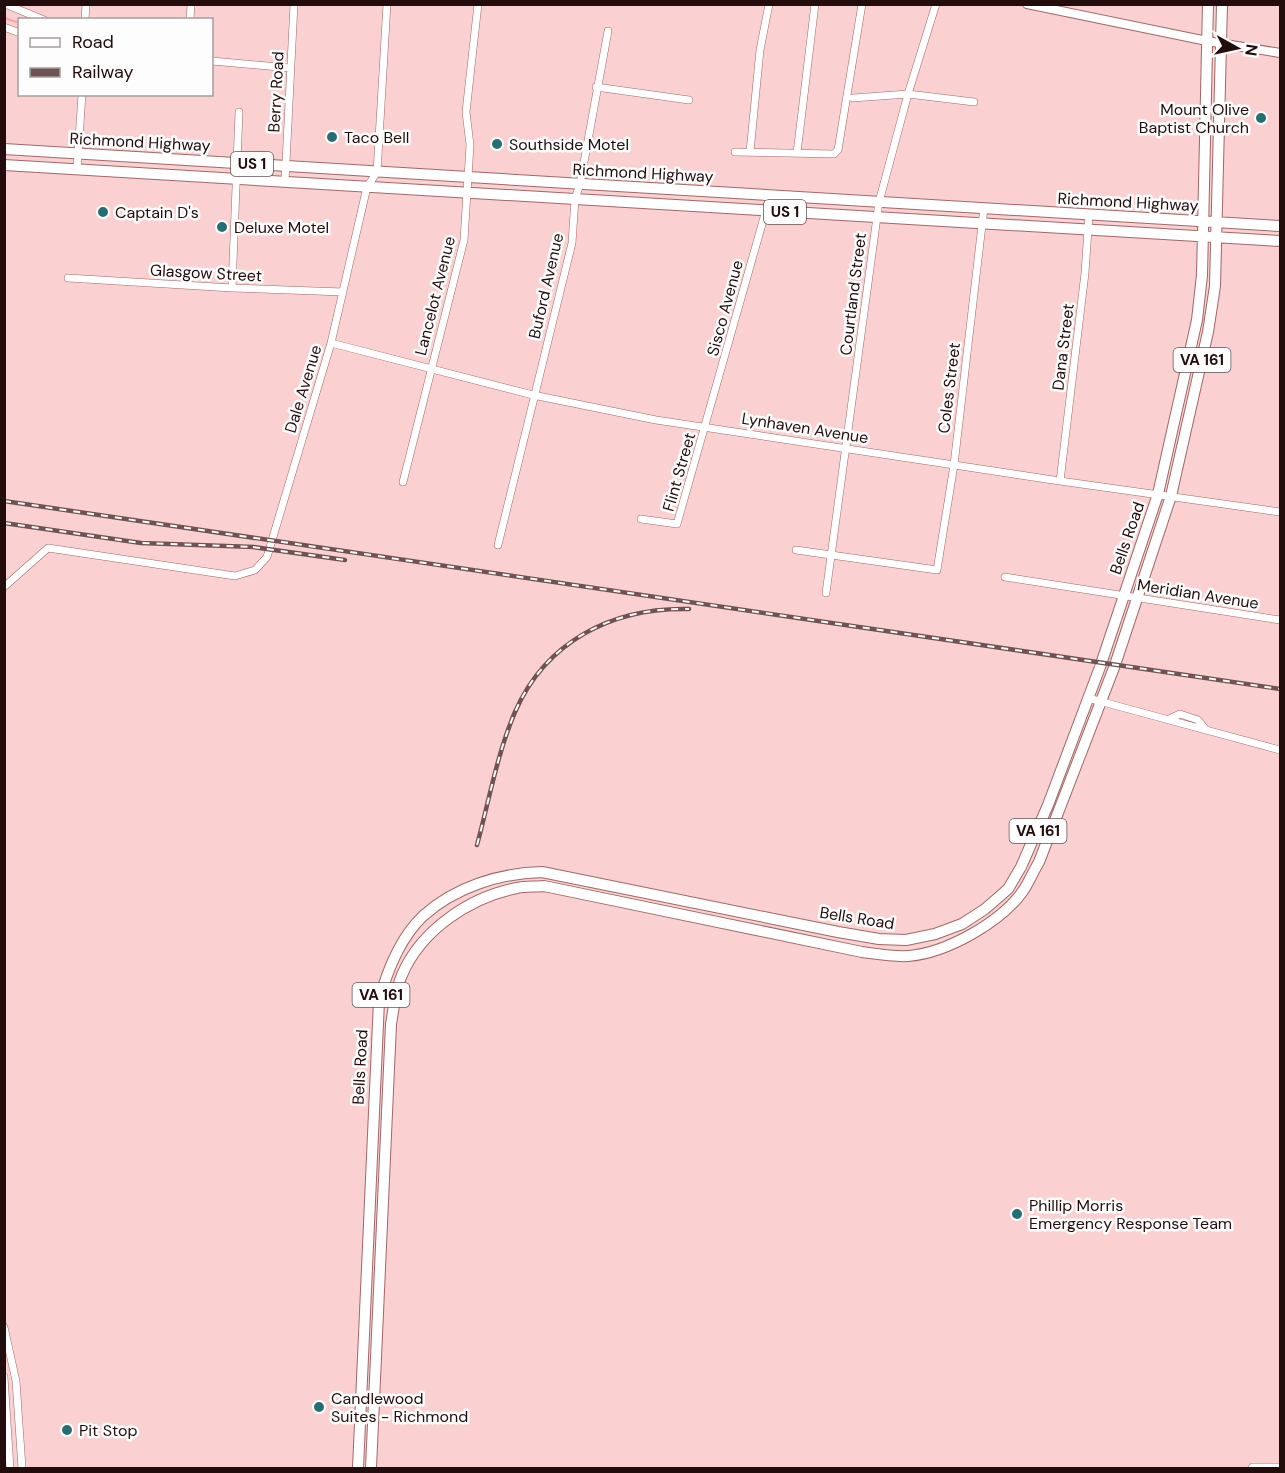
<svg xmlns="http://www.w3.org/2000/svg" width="1285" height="1473" viewBox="0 0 1285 1473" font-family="'DM Sans',sans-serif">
<rect width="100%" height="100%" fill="#fad1d0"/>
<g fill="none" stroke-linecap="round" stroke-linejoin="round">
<path stroke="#fea2a2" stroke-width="2" d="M4,18L20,23"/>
<g stroke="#a26666" stroke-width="8">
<path id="minor" d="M5,4L44,20
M85,20L86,4
M190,20L191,4
M4,27L20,33
M212,61L290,68
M596,87L689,100
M853,98L908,94L974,102
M735,152L834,154L838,150L862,4
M750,152L760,50L769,4
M797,153L815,4
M77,169L82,94
M285,182L294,4
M68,278L232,288L343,292
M232,288L239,112
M331,343L533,395L656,420L1060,481L1280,512
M1060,481L1085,273L1089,215
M403,482L464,240L470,145L466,112L478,4
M641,519L677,524L770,196
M498,545L572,243L575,199L580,184L608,31
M796,550L937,570L954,465L984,208
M1005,577L1280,620
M4,587L48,548L235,576L255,570L267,557L331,343L367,187L377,172L387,4
M826,593L879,202L908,94L936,4
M1088,698L1280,750
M1169,719L1180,714L1198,720L1206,730
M4,1327L16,1381L22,1468
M4,1377L10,1468"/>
</g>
<g stroke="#a26666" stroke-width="10">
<path id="tertiary" d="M1027,4L1207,41L1280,53"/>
</g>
<g stroke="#a26666" stroke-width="10">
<path id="secondary" d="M1253,1468H1280"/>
</g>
<g stroke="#a26666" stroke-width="12">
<path id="primary" d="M4,149L1280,226
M4,165L1280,241
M358,1468L379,1001C387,971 400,938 423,916C455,887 500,873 542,872L838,932L879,939L906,940L935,934L962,924L985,909L1008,889L1021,867L1048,805L1100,667L1158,494L1197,320L1202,275L1208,4
M371,1468L391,1024C394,1008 395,990 402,975C421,930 470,897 517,888C525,886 535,887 544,886L862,952C877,954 893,957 908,956C947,953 1001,922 1023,891C1029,882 1033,872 1039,862L1115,665L1171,496L1208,332L1215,286L1222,4"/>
</g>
<use href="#minor" stroke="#fff" stroke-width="7"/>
<use href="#tertiary" stroke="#fff" stroke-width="8"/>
<use href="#secondary" stroke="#fff" stroke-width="9"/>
<use href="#primary" stroke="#fff" stroke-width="10"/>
<g stroke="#6f5252" stroke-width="4.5">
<path id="rail" d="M4,501L1280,689
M4,523L141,543L254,547
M253,547L345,560
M477,845C489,801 497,754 515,712C546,641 613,607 689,609"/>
</g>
<use href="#rail" stroke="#fdfdfd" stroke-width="2" stroke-dasharray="7" stroke-linecap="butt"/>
</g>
<g fill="#246f73" stroke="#fdfdfd" stroke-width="2">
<circle cx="1261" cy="118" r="6"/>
<circle cx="332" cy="137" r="6"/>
<circle cx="497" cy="144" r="6"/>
<circle cx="103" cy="212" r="6"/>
<circle cx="222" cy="227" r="6"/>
<circle cx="1017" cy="1214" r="6"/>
<circle cx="319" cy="1407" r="6"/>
<circle cx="67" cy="1430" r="6"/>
</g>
<g text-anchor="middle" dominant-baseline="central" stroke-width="5" stroke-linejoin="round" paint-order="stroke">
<g fill="#fdfdfd" stroke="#645454" stroke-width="1.5">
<rect x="231" y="152" width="42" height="24" rx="4.5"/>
<rect x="764" y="200" width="42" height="24" rx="4.5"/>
<rect x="1173.5" y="348" width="57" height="24" rx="4.5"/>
<rect x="1009.5" y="819" width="57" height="24" rx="4.5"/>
<rect x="352.5" y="983" width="57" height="24" rx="4.5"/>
</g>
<g font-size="15" font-weight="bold" fill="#220c0c">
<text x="252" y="164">US 1</text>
<text x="785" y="212">US 1</text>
<text x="1202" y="360">VA 161</text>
<text x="1038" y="831">VA 161</text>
<text x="381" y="995">VA 161</text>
</g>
<g font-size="16" fill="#220c0c" stroke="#fdfdfd">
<text transform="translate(276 92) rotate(-87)">Berry Road</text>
<text transform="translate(140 142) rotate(3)">Richmond Highway</text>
<text transform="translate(643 173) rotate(3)">Richmond Highway</text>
<text transform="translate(1128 202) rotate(3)">Richmond Highway</text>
<text transform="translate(206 273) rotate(3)">Glasgow Street</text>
<text transform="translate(546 286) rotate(-77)">Buford Avenue</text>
<text transform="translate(853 294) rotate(-83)">Courtland Street</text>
<text transform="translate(435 296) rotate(-76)">Lancelot Avenue</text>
<text transform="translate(725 308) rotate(-75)">Sisco Avenue</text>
<text transform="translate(1063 347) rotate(-83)">Dana Street</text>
<text transform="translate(949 388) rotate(-83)">Coles Street</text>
<text transform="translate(303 389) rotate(-73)">Dale Avenue</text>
<text transform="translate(805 428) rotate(9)">Lynhaven Avenue</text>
<text transform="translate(679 472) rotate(-74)">Flint Street</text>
<text transform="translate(1127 538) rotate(-71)">Bells Road</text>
<text transform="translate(1198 594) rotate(9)">Meridian Avenue</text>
<text transform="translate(857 918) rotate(9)">Bells Road</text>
<text transform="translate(360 1067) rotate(-87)">Bells Road</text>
</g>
<g font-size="16" fill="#220c0c" stroke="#fdfdfd" text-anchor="start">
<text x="1249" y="109" text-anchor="end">Mount Olive<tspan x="1249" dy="18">Baptist Church</tspan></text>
<text x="344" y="137">Taco Bell</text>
<text x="509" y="144">Southside Motel</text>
<text x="115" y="212">Captain D's</text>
<text x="234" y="227">Deluxe Motel</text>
<text x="1029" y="1205">Phillip Morris<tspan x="1029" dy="18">Emergency Response Team</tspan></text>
<text x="331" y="1398">Candlewood<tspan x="331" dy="18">Suites - Richmond</tspan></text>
<text x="79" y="1430">Pit Stop</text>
</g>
</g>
<rect width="1285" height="1473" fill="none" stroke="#220c0c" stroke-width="12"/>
<rect x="18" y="18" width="195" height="78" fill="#fdfdfd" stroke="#a59d9d" stroke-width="1.5"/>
<rect x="30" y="38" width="30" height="9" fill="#ffffff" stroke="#a59d9d" stroke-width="1.5"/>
<text x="72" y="48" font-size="18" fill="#220c0c">Road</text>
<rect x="30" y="68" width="30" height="9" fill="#6f5252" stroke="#a59d9d" stroke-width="1.5"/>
<text x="72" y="78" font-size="18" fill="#220c0c">Railway</text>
<g transform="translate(1237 48) rotate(98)" stroke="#fdfdfd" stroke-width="4.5" paint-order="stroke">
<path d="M0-4.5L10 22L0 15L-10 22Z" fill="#220c0c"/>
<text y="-9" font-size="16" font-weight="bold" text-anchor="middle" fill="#220c0c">N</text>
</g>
</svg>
